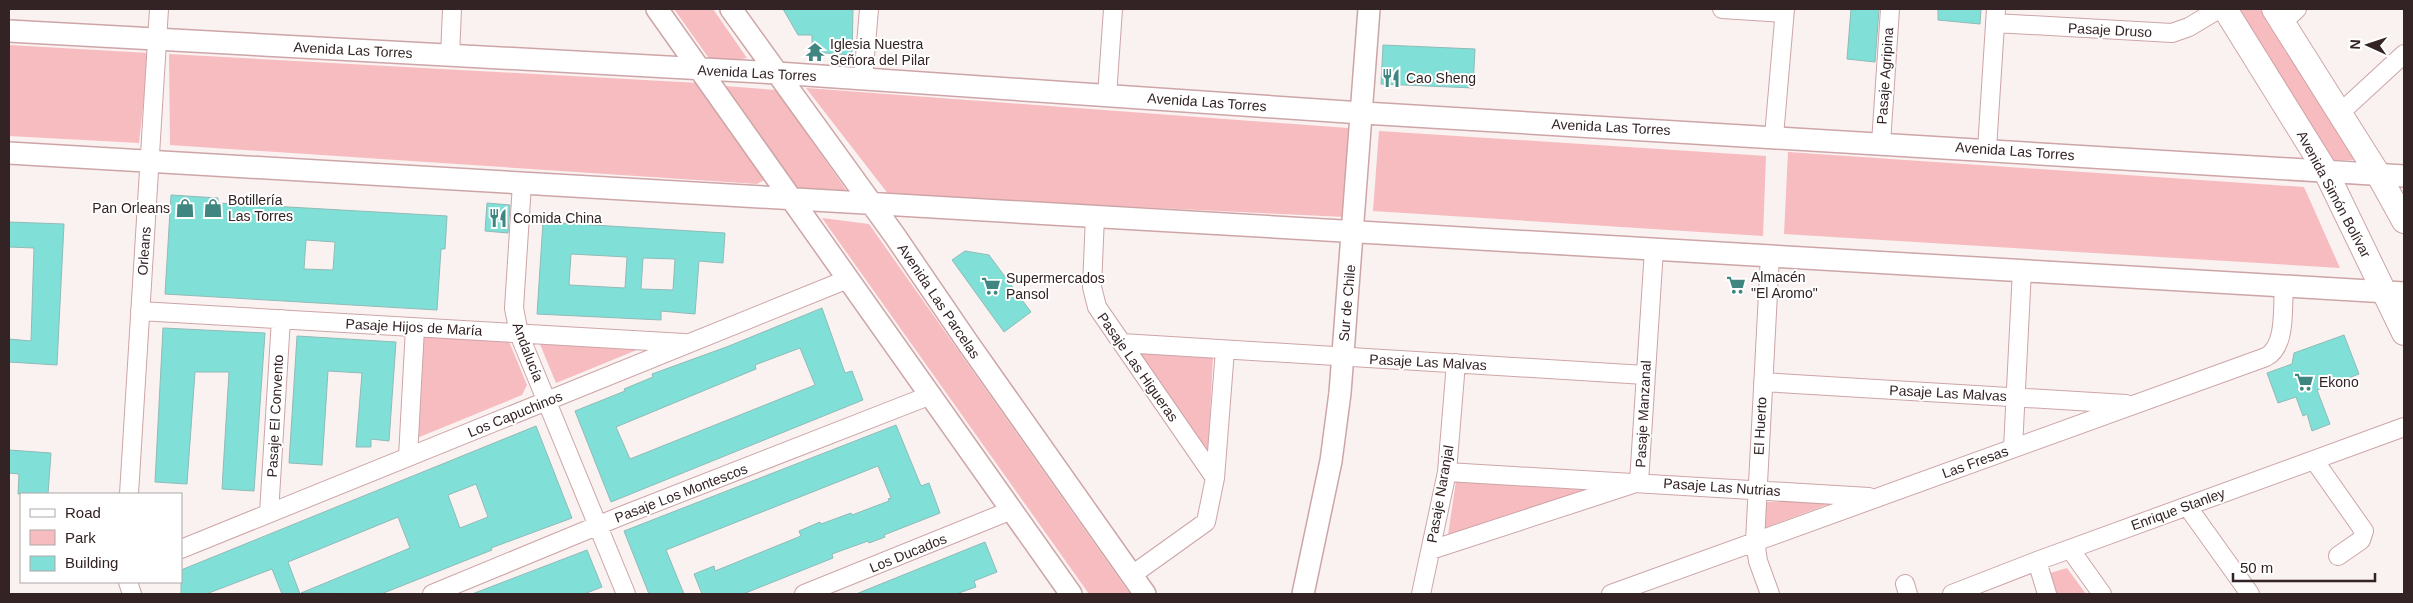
<svg xmlns="http://www.w3.org/2000/svg" width="2413" height="603" viewBox="0 0 2413 603" font-family="Arial,sans-serif">
<rect width="100%" height="100%" fill="#faf1f1"/>
<path fill="#f7bcbf" d="M674,9H713L747,58L713,64Z
M2233,9H2260L2355,160H2327Z
M9,45L149,53L139,143L9,136Z
M169,54L699,83L765,174L764,180L757,184L170,145Z
M725,86L776,90L849,194L793,191Z
M806,88L1348,128L1345,217L889,195Z
M1379,131L1766,156L1763,236L1373,211Z
M1788,152L2304,187L2340,268L1784,234Z
M822,218L869,224L1130,594H1089Z
M423,336L508,339L527,385L522,395L417,438Z
M539,342L649,345L556,383Z
M1133,352L1213,358L1208,453Z
M1456,481L1597,487L1448,535Z
M1837,501L1762,529L1766,502Z
M2067,568L2086,594H2054L2047,574Z"/>
<path fill="#80e0d8" stroke="#8fbbb7" fill-rule="evenodd" d="M783,9H853L852,55L812,52V35H798Z
M1851,9H1879L1875,62L1847,59Z
M1938,9H1981L1980,24L1938,20Z
M1383,45L1475,49L1473,88L1381,84Z
M171,195L218,198V203L447,216L445,249H441L437,310L165,294ZM306,240L335,242L333,270L304,269Z
M487,203L510,205L508,233L485,231Z
M9,222L64,224L57,365L9,362V339L31,341L34,248L9,247Z
M543,222L725,233L723,263L699,261L695,314L661,311V320L537,314ZM571,254L627,257L625,288L569,285ZM643,258L675,259L673,290L641,289Z
M965,251L989,255L1031,312L1004,332L952,260Z
M822,308L845,373L852,371L863,400L611,502L575,411L625,391L624,389L653,377L652,374L729,346ZM800,348L815,385L630,459L616,427L756,369L755,365Z
M163,328L265,333L254,491L222,489L229,372H195L187,484L155,482Z
M2344,335L2359,374L2317,390L2330,424L2312,431L2307,414L2303,416L2296,397L2278,403L2267,373L2292,364L2294,353Z
M297,336L396,342L389,441L371,439V447H356L362,373L328,371L322,465L289,463Z
M896,425L921,486L929,483L940,513L884,535L885,537L869,543L868,541L832,554L833,558L743,594H702L694,574L714,566L715,571L752,556L801,536L799,531L820,522L821,524L851,513L852,515L889,501L888,499L891,498L878,466L666,550L684,594H649L624,531Z
M536,426L572,518L491,548L492,550L381,594L301,593L410,548L398,517L288,562L300,594H282L272,569L206,594H181V570ZM476,484L488,517L460,528L448,495Z
M9,450L51,453L48,494H18L19,474L9,473Z
M985,542L997,572L974,581L976,587L956,594H856Z
M587,550L602,587L584,594H472Z"/>
<g fill="none" stroke-linecap="round" stroke-linejoin="round">
<g stroke="#cda5a7" stroke-width="20">
<path id="minor" d="M1722,9L1784,13
M2283,22L2297,9
M1995,23L2172,33L2189,27L2219,9
M450,56L452,9
M863,80L869,9
M1107,96L1113,9
M2340,113L2404,54
M1774,136L1785,9
M1881,143L1890,9
M1987,149L1996,9
M522,184L514,308L519,334L626,594
M1095,216L1092,287L1097,307L1215,478
M1770,255L1755,541L1758,561L1770,594
M140,311L684,343
M1122,343L1645,375
M1763,382L2126,404
M2013,448L2022,270
M408,457L415,328
M2314,460L2364,531L2361,540L2338,556
M1447,472L1869,497
M129,494L159,9
M2187,506L2250,594
M269,513L281,319
M181,549L848,279
M2070,549L2102,594
M1431,550L1639,482L1654,249
M2037,561L2047,594
M1132,575L1206,522L1215,478L1225,350
M128,582L132,594
M1905,584L1908,594
M432,594L621,516L931,395
M804,594L1012,510
M1421,594L1447,472L1456,363
M1611,594L2266,357C2287,346 2282,307 2284,286
M1952,594L2037,561L2404,427"/>
</g>
<g stroke="#cda5a7" stroke-width="24">
<path id="tertiary" d="M657,9L1071,594
M731,9L895,236L968,343L1145,594
M9,31L777,73L1347,112L2404,176
M9,153L2404,293
M1303,594L1331,461L1340,393L1369,9"/>
</g>
<g stroke="#cda5a7" stroke-width="26">
<path id="secondary" d="M2225,9L2325,170L2404,333
M2274,9L2378,174L2404,221"/>
</g>
<use href="#minor" stroke="#fff" stroke-width="18"/>
<use href="#tertiary" stroke="#fff" stroke-width="21"/>
<use href="#secondary" stroke="#fff" stroke-width="24"/>
</g>
<defs>
<g id="temple-bare" transform="scale(1.5)"><path d="M0-6L5-2H3V0L6.5 2.5H4V6H1.5V3h-3V6H-4V2.5H-6.5L-3 0V-2H-5Z" fill="#3f8680" stroke="#fff" stroke-width="2.5" paint-order="stroke"/></g>
<g id="restaurant-bare" transform="scale(1.5)"><path d="M-5-6h1v4h1v-4h1v4h1v-4h1v5L-1.5 .5V6h-2V.5L-5-1ZM5-6V6H3V1.5H1.5Q1.5-4 5-6Z" fill="#3f8680" stroke="#fff" stroke-width="2.5" paint-order="stroke"/></g>
<g id="shop-bare" transform="scale(1.5)"><path d="M-5-2.5h2.3a2.7 3.5 0 0 1 5.4 0H5L5.5 6h-11ZM-1.5-2.5h3a1.5 2.3 0 0 0-3 0Z" fill="#3f8680" stroke="#fff" stroke-width="2.5" paint-order="stroke"/></g>
<g id="supermarket-bare" transform="scale(1.5)"><path d="M-6-5.5h2.5l.6 2H6L4.5 2H-2.5L-4.4-4H-6ZM-1.5 3.2a1.3 1.3 0 1 0 .1 0ZM3 3.2a1.3 1.3 0 1 0 .1 0Z" fill="#3f8680" stroke="#fff" stroke-width="2.5" paint-order="stroke"/></g>
</defs>
<g fill-rule="evenodd">
<use href="#temple-bare" x="815" y="52"/>
<use href="#restaurant-bare" x="1391" y="78"/>
<use href="#shop-bare" x="185" y="208"/>
<use href="#shop-bare" x="213" y="208"/>
<use href="#restaurant-bare" x="498" y="218"/>
<use href="#supermarket-bare" x="1736" y="285"/>
<use href="#supermarket-bare" x="991" y="286"/>
<use href="#supermarket-bare" x="2304" y="382"/>
</g>
<g text-anchor="middle" dominant-baseline="central" stroke-width="4" stroke-linejoin="round" paint-order="stroke">
<g font-size="14" fill="#332324" stroke="#fff">
<text transform="translate(2110 30) rotate(3)">Pasaje Druso</text>
<text transform="translate(353 50) rotate(3)">Avenida Las Torres</text>
<text transform="translate(757 73) rotate(3)">Avenida Las Torres</text>
<text transform="translate(1885 76) rotate(-86)">Pasaje Agripina</text>
<text transform="translate(1207 102) rotate(4)">Avenida Las Torres</text>
<text transform="translate(1611 127) rotate(3)">Avenida Las Torres</text>
<text transform="translate(2015 151) rotate(4)">Avenida Las Torres</text>
<text transform="translate(2334 194) rotate(62)">Avenida Simón Bolívar</text>
<text transform="translate(144 251) rotate(-86)">Orleans</text>
<text transform="translate(939 301) rotate(56)">Avenida Las Parcelas</text>
<text transform="translate(1347 303) rotate(-85)">Sur de Chile</text>
<text transform="translate(414 327) rotate(3)">Pasaje Hijos de María</text>
<text transform="translate(528 352) rotate(69)">Andalucía</text>
<text transform="translate(1428 362) rotate(3)">Pasaje Las Malvas</text>
<text transform="translate(1138 367) rotate(55)">Pasaje Las Higueras</text>
<text transform="translate(1948 393) rotate(3)">Pasaje Las Malvas</text>
<text transform="translate(515 414) rotate(-22)">Los Capuchinos</text>
<text transform="translate(1643 414) rotate(-87)">Pasaje Manzanal</text>
<text transform="translate(275 416) rotate(-87)">Pasaje El Convento</text>
<text transform="translate(1760 426) rotate(-87)">El Huerto</text>
<text transform="translate(1975 462) rotate(-20)">Las Fresas</text>
<text transform="translate(1722 487) rotate(4)">Pasaje Las Nutrias</text>
<text transform="translate(681 493) rotate(-21)">Pasaje Los Montescos</text>
<text transform="translate(1440 494) rotate(-80)">Pasaje Naranjal</text>
<text transform="translate(2178 509) rotate(-20)">Enrique Stanley</text>
<text transform="translate(908 553) rotate(-22)">Los Ducados</text>
</g>
<g font-size="14" fill="#332324" stroke="#fff" text-anchor="start">
<text x="830" y="44">Iglesia Nuestra<tspan x="830" dy="16">Señora del Pilar</tspan></text>
<text x="1406" y="78">Cao Sheng</text>
<text x="228" y="200">Botillería<tspan x="228" dy="16">Las Torres</tspan></text>
<text x="170" y="208" text-anchor="end">Pan Orleans</text>
<text x="513" y="218">Comida China</text>
<text x="1751" y="277">Almacén<tspan x="1751" dy="16">"El Aromo"</tspan></text>
<text x="1006" y="278">Supermercados<tspan x="1006" dy="16">Pansol</tspan></text>
<text x="2319" y="382">Ekono</text>
</g>
</g>
<rect width="2413" height="603" fill="none" stroke="#332324" stroke-width="20"/>
<rect x="20" y="493" width="162" height="90" fill="#ffffff" stroke="#ada7a7"/>
<rect x="30" y="509" width="25" height="8" fill="#ffffff" stroke="#ada7a7"/>
<text x="65" y="518" font-size="15" fill="#332324">Road</text>
<rect x="30" y="530" width="25" height="15" fill="#f7bcbf" stroke="#ada7a7"/>
<text x="65" y="543" font-size="15" fill="#332324">Park</text>
<rect x="30" y="556" width="25" height="15" fill="#80e0d8" stroke="#ada7a7"/>
<text x="65" y="568" font-size="15" fill="#332324">Building</text>
<g transform="translate(2368 45) rotate(273)" stroke="#ffffff" stroke-width="4" paint-order="stroke">
<path d="M0-4L9 19L0 12L-9 19Z" fill="#332324"/>
<text y="-8" font-size="14" font-weight="bold" text-anchor="middle" fill="#332324">N</text>
</g>
<path d="M2233 573v8h142v-8" fill="none" stroke="#332324" stroke-width="2.5"/>
<text x="2240" y="573" font-size="15" fill="#332324" stroke="#ffffff" stroke-width="4" paint-order="stroke">50 m</text>
</svg>
